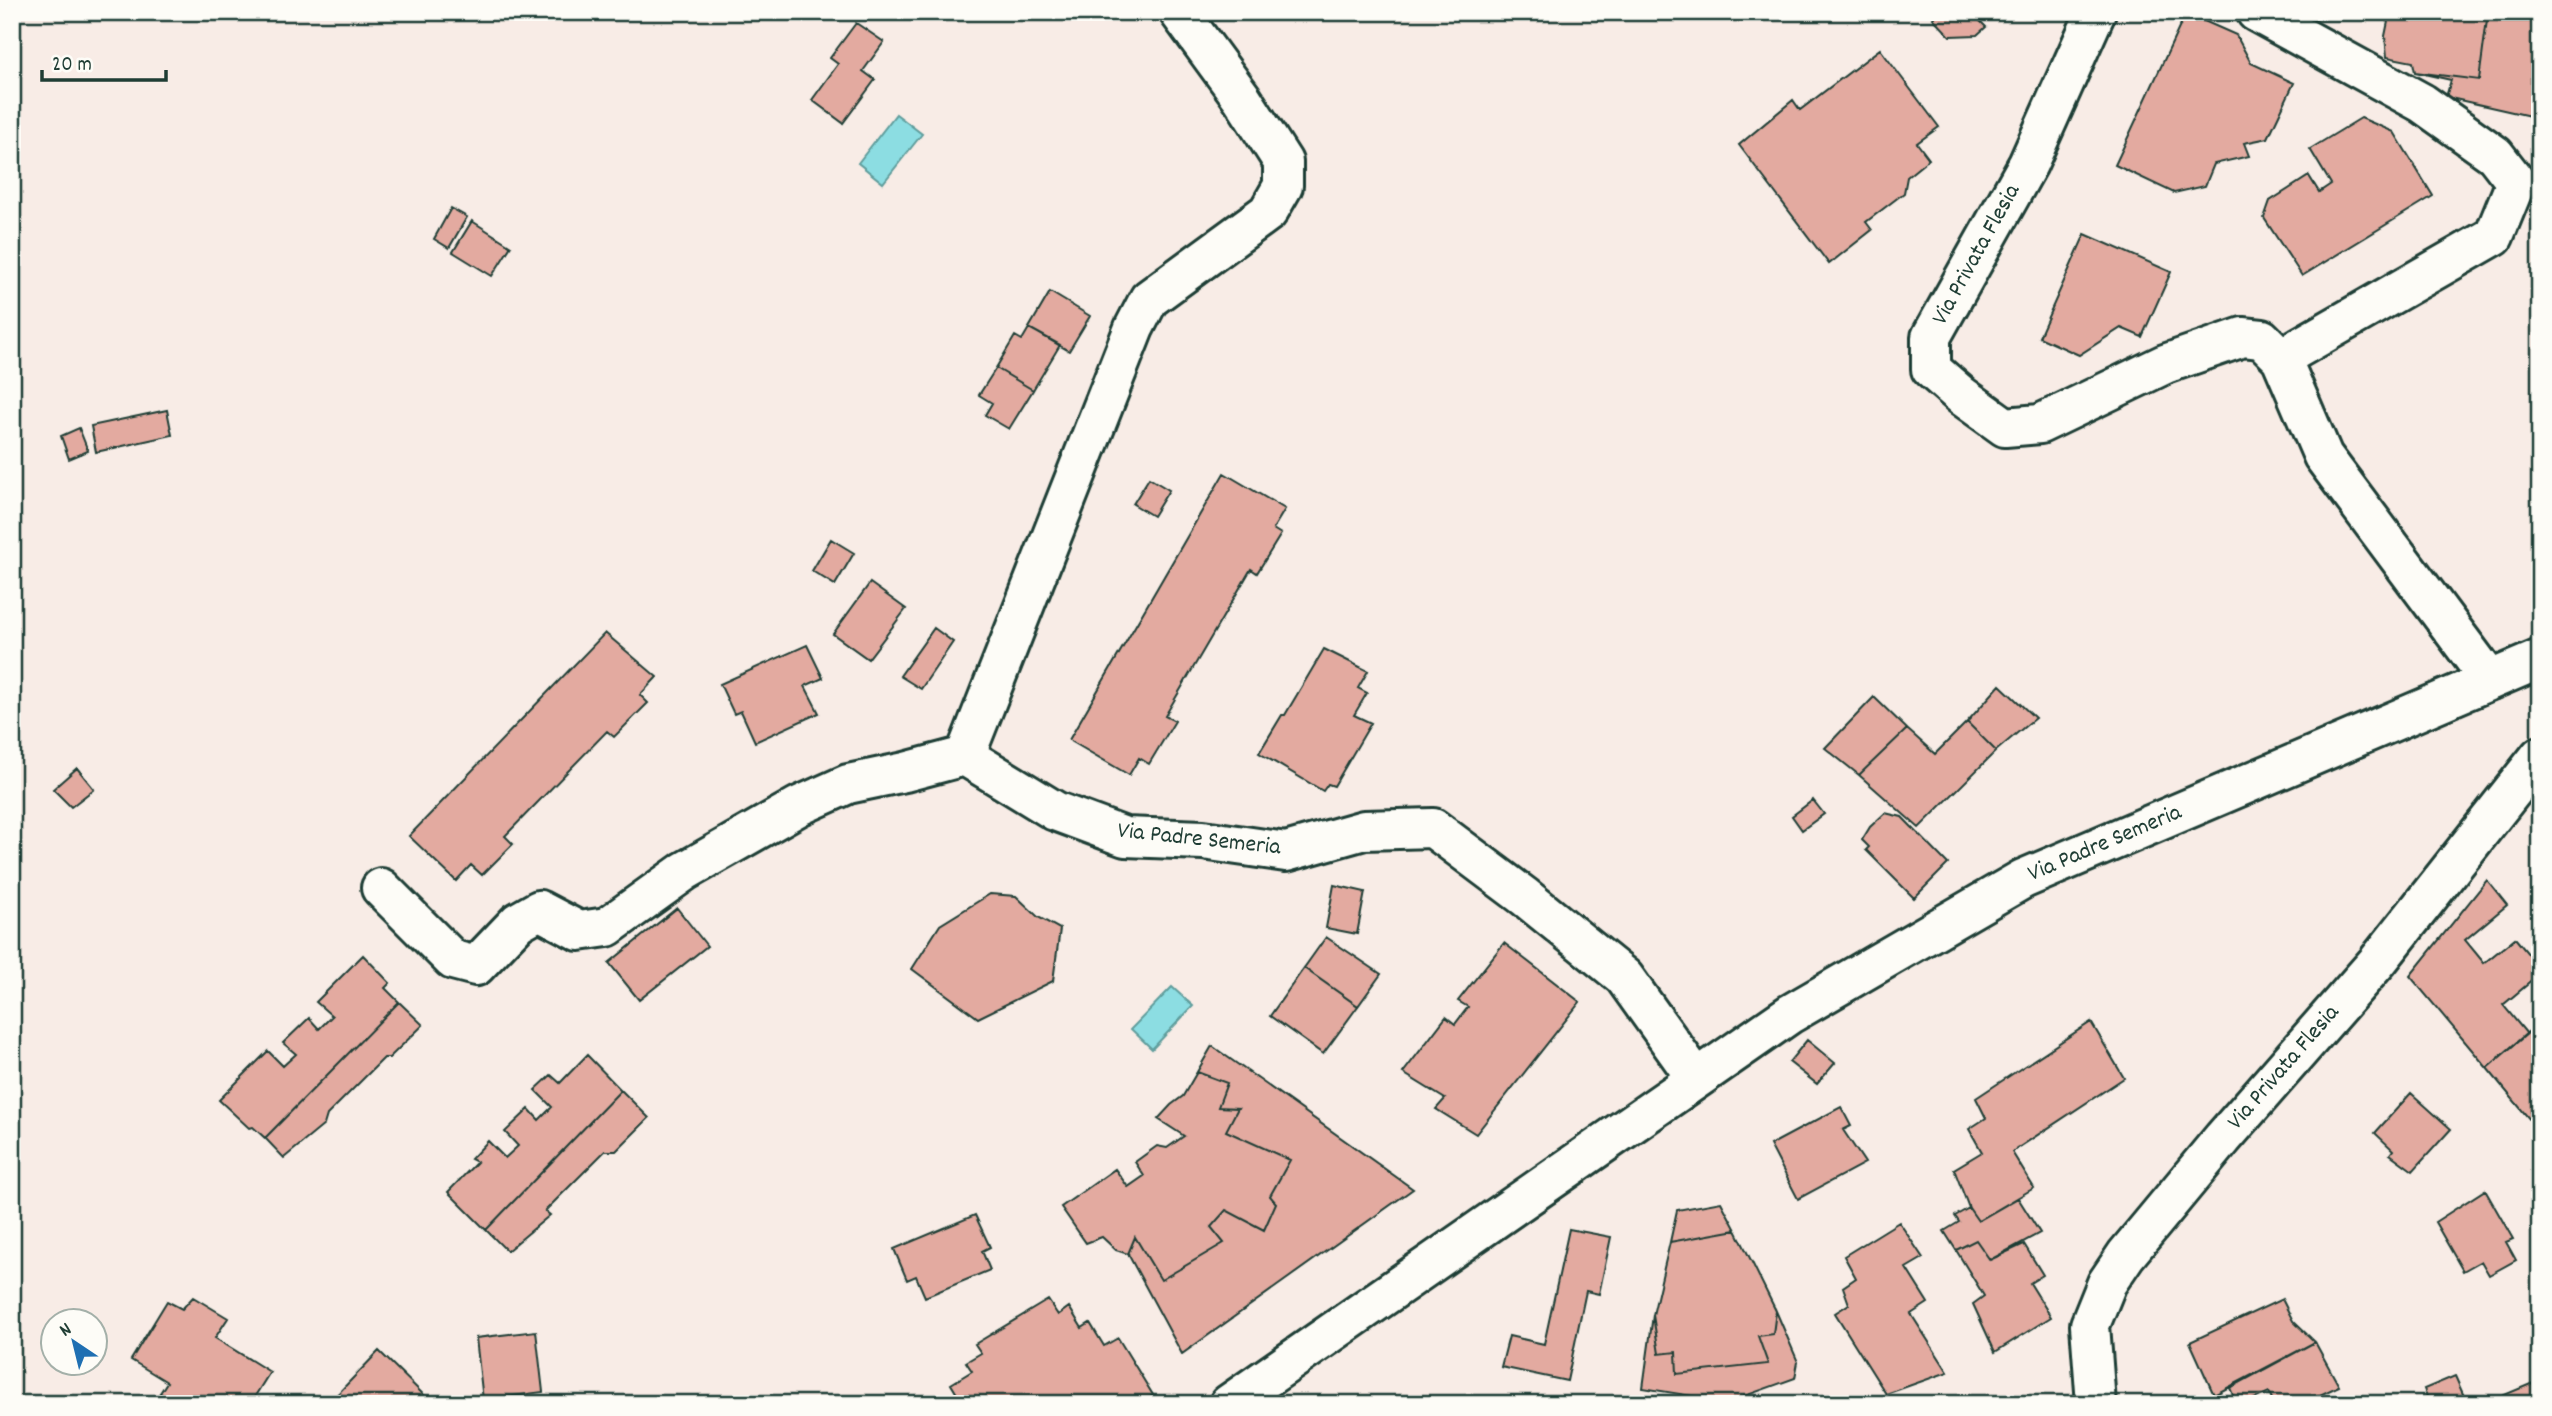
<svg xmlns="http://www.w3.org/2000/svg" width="2552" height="1416" viewBox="0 0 2552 1416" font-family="Dekko,sans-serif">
<rect width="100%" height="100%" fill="#f8ece6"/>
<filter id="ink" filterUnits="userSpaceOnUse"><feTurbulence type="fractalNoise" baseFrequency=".0143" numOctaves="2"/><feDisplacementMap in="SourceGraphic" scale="14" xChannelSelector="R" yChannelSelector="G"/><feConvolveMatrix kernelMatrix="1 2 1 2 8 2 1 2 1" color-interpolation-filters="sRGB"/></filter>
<g filter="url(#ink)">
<path fill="#8cdde2" stroke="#609d9c" stroke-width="2" d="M896,114L922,134L883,183L858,163Z
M1172,987L1193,1006L1152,1049L1131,1029Z"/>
<path fill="#e3aaa0" stroke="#1f3d34" stroke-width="2" d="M554,12H568L560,19Z
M1939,12H1989L1980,21L1986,27L1977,35L1950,36L1933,18Z
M2390,12H2488L2479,80L2415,72L2413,62L2387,57L2385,36Z
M2488,12L2540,14L2539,118L2446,97L2451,80L2415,72L2479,80Z
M2186,13L2236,35L2251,63L2294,83L2268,138L2244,143L2249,156L2214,164L2205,186L2174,193L2115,165Z
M856,23L884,42L863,71L875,80L843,123L812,100L838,64L830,58Z
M1880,49L1939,127L1917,143L1929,159L1907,177L1904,193L1866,222L1872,230L1829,264L1739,145L1793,100L1800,110Z
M2361,118L2394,132L2433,196L2302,276L2264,218L2270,201L2309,176L2319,192L2331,184L2310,149Z
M451,208L467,217L449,248L434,239Z
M472,221L511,246L492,276L453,252Z
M2085,234L2171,272L2142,337L2121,328L2079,355L2039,337Z
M1050,292L1090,316L1069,351L1029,328Z
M1029,328L1060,345L1033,390L996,368L1015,336L1022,340Z
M996,368L1033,390L1009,429L985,415L992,403L979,395Z
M167,410L172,435L96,452L91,426Z
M79,428L88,451L69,459L61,436Z
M1224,473L1285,509L1273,529L1281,534L1257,573L1251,569L1165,716L1175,721L1149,764L1139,758L1129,775L1069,740Z
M1149,478L1169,490L1153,516L1133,504Z
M831,539L854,553L835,585L812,571Z
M870,583L906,609L868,659L833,634Z
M934,628L953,642L921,689L900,676Z
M605,633L657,677L640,695L648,703L614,737L607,731L505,836L513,844L482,875L471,865L456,881L409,836Z
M807,645L823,678L805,686L819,713L755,742L741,711L734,714L720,684Z
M1324,649L1368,671L1358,688L1367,693L1354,715L1371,723L1334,786L1328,784L1323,791L1259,753L1282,715H1285Z
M2000,685L2035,718L1996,751L1967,722Z
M1874,697L1907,729L1859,775L1825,748Z
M1967,722L1996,751L1919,828L1859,775L1907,729L1935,754Z
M77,768L94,789L71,807L53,789Z
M1813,800L1824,814L1802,830L1792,816Z
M1885,813L1902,817L1948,864L1914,898L1866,850L1869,847L1862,840L1870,827Z
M2487,880L2507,905L2465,940L2484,963L2515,938L2540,968V974L2503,1005L2527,1034L2487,1068L2410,976Z
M1334,885L1365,892L1357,934L1326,928Z
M990,894L1016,896L1038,917L1060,929L1053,981L978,1018L912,969L940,925Z
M677,908L707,946L639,1000L609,963Z
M1326,937L1381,974L1358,1006L1304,968Z
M1504,943L1580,1002L1476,1134L1436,1109L1445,1099L1403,1073L1446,1017L1455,1024L1468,1007L1458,1001Z
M363,955L390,983L385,988L399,1002L265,1138L253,1127L249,1128L219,1100L268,1051L283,1066L296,1054L283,1043L309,1018L319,1029L332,1016L316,1002Z
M1304,968L1358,1006L1323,1054L1270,1016Z
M399,1002L423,1025L389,1058H384L327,1115L324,1125L284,1158L265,1138Z
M2091,1022L2124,1078L2012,1152L2034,1188L1978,1221L1969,1208L1954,1169L1982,1152L1969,1129L1986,1118L1976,1098Z
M2535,1026L2540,1032V1132L2487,1068Z
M1807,1040L1835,1063L1817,1084L1789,1062Z
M1212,1046L1413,1189L1182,1354L1128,1254L1135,1237L1161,1280L1224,1243L1211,1227L1226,1210L1264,1230L1276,1203L1270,1196L1290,1160L1226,1131L1238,1108L1218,1107L1227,1083L1197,1072Z
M587,1055L621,1090L486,1230L448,1192L477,1162L471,1159L488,1141L505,1158L518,1146L505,1132L529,1109L539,1120L552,1107L535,1090L551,1075L560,1083Z
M1197,1072L1227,1083L1218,1107L1238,1108L1226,1131L1290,1160L1270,1196L1276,1203L1264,1230L1226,1210L1211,1227L1224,1243L1161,1280L1135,1237L1128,1254L1116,1250L1102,1237L1086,1243L1061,1207L1115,1169L1128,1187L1144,1176L1135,1162L1157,1146L1167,1148L1184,1136L1158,1119L1171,1105L1183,1096Z
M621,1090L649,1118L616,1151H605L545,1211L550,1215L507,1251L486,1230Z
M2411,1093L2451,1129L2413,1171L2390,1154L2393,1150L2375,1133Z
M1841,1107L1851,1126L1843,1130L1865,1163L1798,1199L1770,1145Z
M2485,1190L2513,1239L2506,1242L2516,1260L2489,1275L2481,1261L2463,1271L2435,1222Z
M2018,1198L2040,1233L1990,1260L1976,1240L1956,1250L1944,1231L1959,1222L1955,1216L1969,1208L1978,1221Z
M1721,1202L1736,1230L1670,1242L1677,1210Z
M975,1215L990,1247L982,1251L990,1270L925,1297L916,1276L907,1280L894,1249Z
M1899,1222L1923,1258L1906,1268L1928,1303L1911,1314L1948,1372L1886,1394L1835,1313L1849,1304L1843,1287L1856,1278L1844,1256Z
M1569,1229L1611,1237L1599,1294L1586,1291L1567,1381L1501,1367L1509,1336L1544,1344Z
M1736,1230L1776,1311L1773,1334L1758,1336L1768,1364L1677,1374L1676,1352L1659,1354L1653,1315L1670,1242Z
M1976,1240L1990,1260L2024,1244L2043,1275L2030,1283L2051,1317L1995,1352L1973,1304L1984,1296L1956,1250Z
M193,1297L228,1318L215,1338L270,1372L250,1404H176L160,1393L167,1382L131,1360L167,1301L182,1309Z
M2282,1299L2293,1321L2315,1342L2214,1395L2190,1342Z
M1048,1300L1058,1315L1069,1307L1082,1328L1090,1323L1104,1346L1118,1338L1153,1395L1139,1404H963L951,1384L972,1371L966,1362L981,1353L975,1344Z
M1776,1311L1798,1362L1795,1378L1728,1402L1643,1388L1653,1315L1659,1354L1676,1352L1677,1374L1768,1364L1758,1336L1773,1334Z
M536,1331L543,1392L483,1400L476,1338Z
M2315,1342L2339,1386L2301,1404H2274L2269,1392L2244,1404H2237L2230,1388Z
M379,1351L433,1404H328Z
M2455,1376L2467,1403L2430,1404L2424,1389Z
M2540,1380V1404H2491L2490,1401Z
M160,1393L176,1404H153Z"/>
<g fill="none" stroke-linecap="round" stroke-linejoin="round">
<g stroke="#1f3d34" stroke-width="44">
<path id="minor" d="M2096,12L2028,164L1931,337V369L1962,396L2005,427L2040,424L2165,364L2243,337L2262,339L2281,358L2323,456L2490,680
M2256,12L2422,103L2495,155L2516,182L2494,236L2281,358
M965,756L1134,328L1149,299L1268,212L1283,186V162L1242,98L1179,12
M381,888L453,960L476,966L518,922L539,910L579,931L607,927L685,871L799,806L848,784L905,772L965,756L1055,811L1125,837L1203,840L1286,852L1364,830L1433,828L1525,897L1624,977L1696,1078
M2096,1404L2090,1325L2107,1283L2126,1255L2223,1138L2378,961L2540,756"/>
</g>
<g stroke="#1f3d34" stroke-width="44">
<path id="secondary" d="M1229,1404L1790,1014L2023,879L2540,659"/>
</g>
<use href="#minor" stroke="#fdfcf7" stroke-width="38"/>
<use href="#secondary" stroke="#fdfcf7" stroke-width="38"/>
</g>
</g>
<g text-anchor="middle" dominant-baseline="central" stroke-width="5" stroke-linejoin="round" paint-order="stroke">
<g font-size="24" fill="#1f3d34" stroke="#fdfcf7">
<text transform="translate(1977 255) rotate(-61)">Via Privata Flesia</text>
<text transform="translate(1199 840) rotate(6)">Via Padre Semeria</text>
<text transform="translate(2105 844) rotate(-23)">Via Padre Semeria</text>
<text transform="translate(2284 1068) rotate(-49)">Via Privata Flesia</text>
</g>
</g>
<rect width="2552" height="1416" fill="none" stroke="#fdfcf7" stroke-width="42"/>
<rect x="21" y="21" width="2510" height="1374" fill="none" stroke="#1f3d34" stroke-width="2.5" filter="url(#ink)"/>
<g transform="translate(74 1342) rotate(325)"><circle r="33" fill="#fdfcf7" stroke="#a4b0a9" stroke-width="2"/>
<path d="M0-5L12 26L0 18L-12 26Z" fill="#1f6fb2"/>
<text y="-10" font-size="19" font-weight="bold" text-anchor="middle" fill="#1f3d34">N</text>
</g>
<path d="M42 70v10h124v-10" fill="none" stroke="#1f3d34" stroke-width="3.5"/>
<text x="52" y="70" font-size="21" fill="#1f3d34" stroke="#fdfcf7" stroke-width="5" paint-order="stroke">20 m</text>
</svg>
